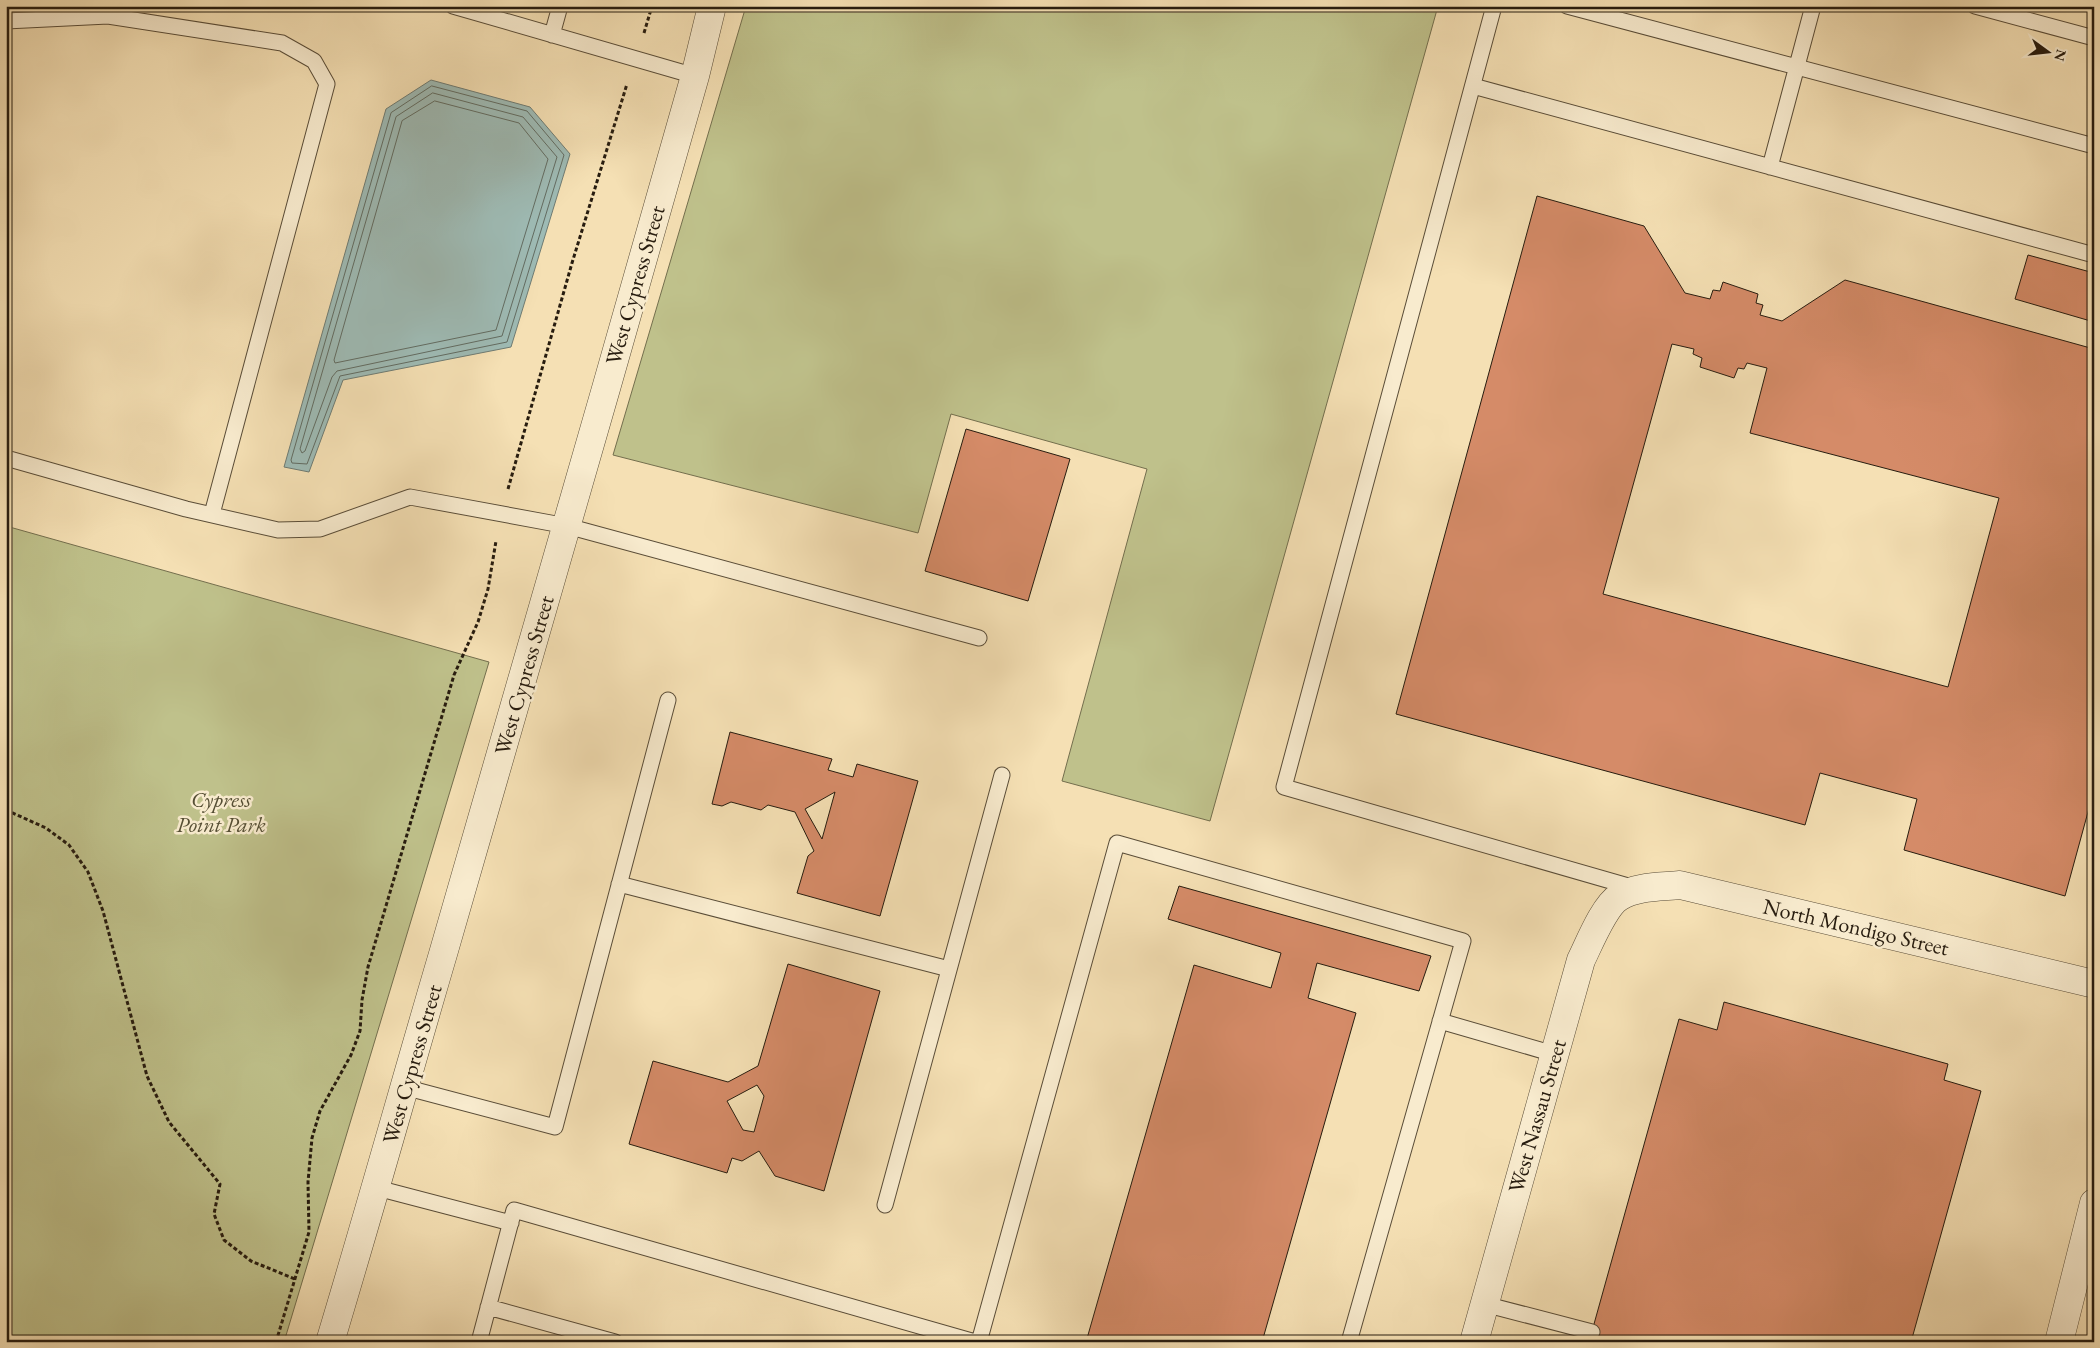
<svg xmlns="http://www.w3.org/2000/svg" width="2100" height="1348" viewBox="0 0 2100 1348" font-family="'EB Garamond',serif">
<rect width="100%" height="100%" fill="#f5e0b4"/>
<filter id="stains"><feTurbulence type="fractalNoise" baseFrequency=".004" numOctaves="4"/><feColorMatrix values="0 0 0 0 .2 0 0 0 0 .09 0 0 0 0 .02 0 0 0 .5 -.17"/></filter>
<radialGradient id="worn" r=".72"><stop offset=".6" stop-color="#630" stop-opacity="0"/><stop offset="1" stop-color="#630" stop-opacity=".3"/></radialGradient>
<path fill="#bfc18b" stroke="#736e4d" d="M746,6H1438L1210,821L1062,781L1147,469L951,414L918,533L613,455Z
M6,526L489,662L284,1342H6Z"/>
<path fill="#9ebbb5" stroke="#6e7b73" d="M431,80L530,107L570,154L511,347L343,380L309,472L284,467L386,109Z"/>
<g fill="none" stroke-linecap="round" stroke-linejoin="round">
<path stroke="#626c62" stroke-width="1" d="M432,86L527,111L564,155L507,342L340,376L307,464L292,463L291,460L391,113Z
M433,93L523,117L557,157L502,336L337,371L332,377L305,451L302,453L300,449L396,117Z
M435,101L519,123L548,159L496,330L335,363L334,360L402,121Z"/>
</g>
<path fill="#d58b68" stroke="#271c0f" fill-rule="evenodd" d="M1537,196L1644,226L1685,293L1710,299L1713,290L1720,291L1723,282L1758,294L1756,303L1763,305L1760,315L1782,321L1845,280L2094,349V790L2065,896L1904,850L1917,799L1820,773L1805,825L1396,714ZM1672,344L1694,349L1693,354L1702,358L1700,367L1734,378L1738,368L1744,369L1747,363L1767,368L1750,433L1999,498L1948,687L1603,594Z
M2028,255L2094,273V322L2015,299Z
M966,429L1070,459L1028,601L925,571Z
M730,732L832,759L828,770L853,777L857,764L918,781L880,916L797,893L808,856L814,851L795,812L768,805L761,810L731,802L722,806L712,804ZM835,792L822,839L805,809Z
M1179,886L1431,956L1419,991L1317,963L1308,998L1356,1013L1262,1342H1086L1194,965L1271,988L1281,953L1168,919Z
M788,964L880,991L824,1191L775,1176L759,1151L742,1161L732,1158L727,1173L629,1144L653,1061L728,1082L758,1066ZM757,1085L764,1096L754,1132L743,1130L727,1101Z
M1724,1002L1948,1064L1944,1080L1981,1091L1911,1342H1589L1679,1019L1717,1030Z"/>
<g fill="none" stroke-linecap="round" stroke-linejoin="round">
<g stroke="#5a4d38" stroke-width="17">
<path id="service" d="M453,6L695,76
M1494,6L1284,787L1635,888
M1567,6L2094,146
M1975,6L2094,38
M6,21L108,16L282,43L314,61L327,84L212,514
M552,35L560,6
M1473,86L2094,255
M1770,167L1813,6
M6,458L186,509L278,530L320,529L410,497L567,526L979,638
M619,884L949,969
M1440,1021L1554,1054
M404,1087L555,1127L668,700
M377,1188L511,1223
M885,1205L1002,775
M1484,1304L1592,1332
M488,1307L615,1342
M479,1342L514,1210L975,1342
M979,1342L1117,843L1463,941L1349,1342"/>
</g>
<g stroke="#5a4d38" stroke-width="29">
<path id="minor" d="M1474,1342L1581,960C1589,944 1604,906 1619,897C1636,886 1660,887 1680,885L2094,984
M2059,1342L2094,1203"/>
</g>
<g stroke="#5a4d38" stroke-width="29">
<path id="tertiary" d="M330,1342C369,1213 405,1083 443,954C528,661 612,369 695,76L712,6"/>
</g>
<path stroke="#271c0f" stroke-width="3" stroke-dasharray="4 2.5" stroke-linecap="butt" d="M644,33L652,6
M508,489L572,263L627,84
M6,810L46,828L69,845L88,872L103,911L147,1076L169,1122L220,1184L214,1214L224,1240L251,1261L295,1279
M276,1342L309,1232L308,1182L312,1138L320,1111L351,1055L360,1031L362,1000L368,967L454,675L478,622L488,589L496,541"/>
<use href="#service" stroke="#f8ebce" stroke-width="15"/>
<use href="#minor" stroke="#f8ebce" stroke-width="28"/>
<use href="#tertiary" stroke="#f8ebce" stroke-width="28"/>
</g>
<g text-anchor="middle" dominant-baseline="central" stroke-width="5" stroke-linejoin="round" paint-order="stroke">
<g font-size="22" fill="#271c0f" stroke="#f8ebce">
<text transform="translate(635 285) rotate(-74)">West Cypress Street</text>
<text transform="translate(524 675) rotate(-74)">West Cypress Street</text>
<text transform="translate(1856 927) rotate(13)">North Mondigo Street</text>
<text transform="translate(412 1064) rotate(-74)">West Cypress Street</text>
<text transform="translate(1537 1116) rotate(-74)">West Nassau Street</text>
</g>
<g font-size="22" font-style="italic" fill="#554e34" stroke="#f8ebce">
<text x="221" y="799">Cypress<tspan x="221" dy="25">Point Park</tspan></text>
</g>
</g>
<rect width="2100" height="1348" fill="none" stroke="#f5e0b4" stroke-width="25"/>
<rect x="8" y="8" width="2085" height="1333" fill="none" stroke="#271c0f" stroke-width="2.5"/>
<rect x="12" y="12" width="2075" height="1323" fill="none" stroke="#271c0f"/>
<g transform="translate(2048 52) rotate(105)" stroke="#f8ebce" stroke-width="4" paint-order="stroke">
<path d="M0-4L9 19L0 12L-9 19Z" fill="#271c0f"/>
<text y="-8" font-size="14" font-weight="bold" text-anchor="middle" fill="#271c0f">N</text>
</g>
<rect width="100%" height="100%" filter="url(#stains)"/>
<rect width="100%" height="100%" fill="url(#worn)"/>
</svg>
